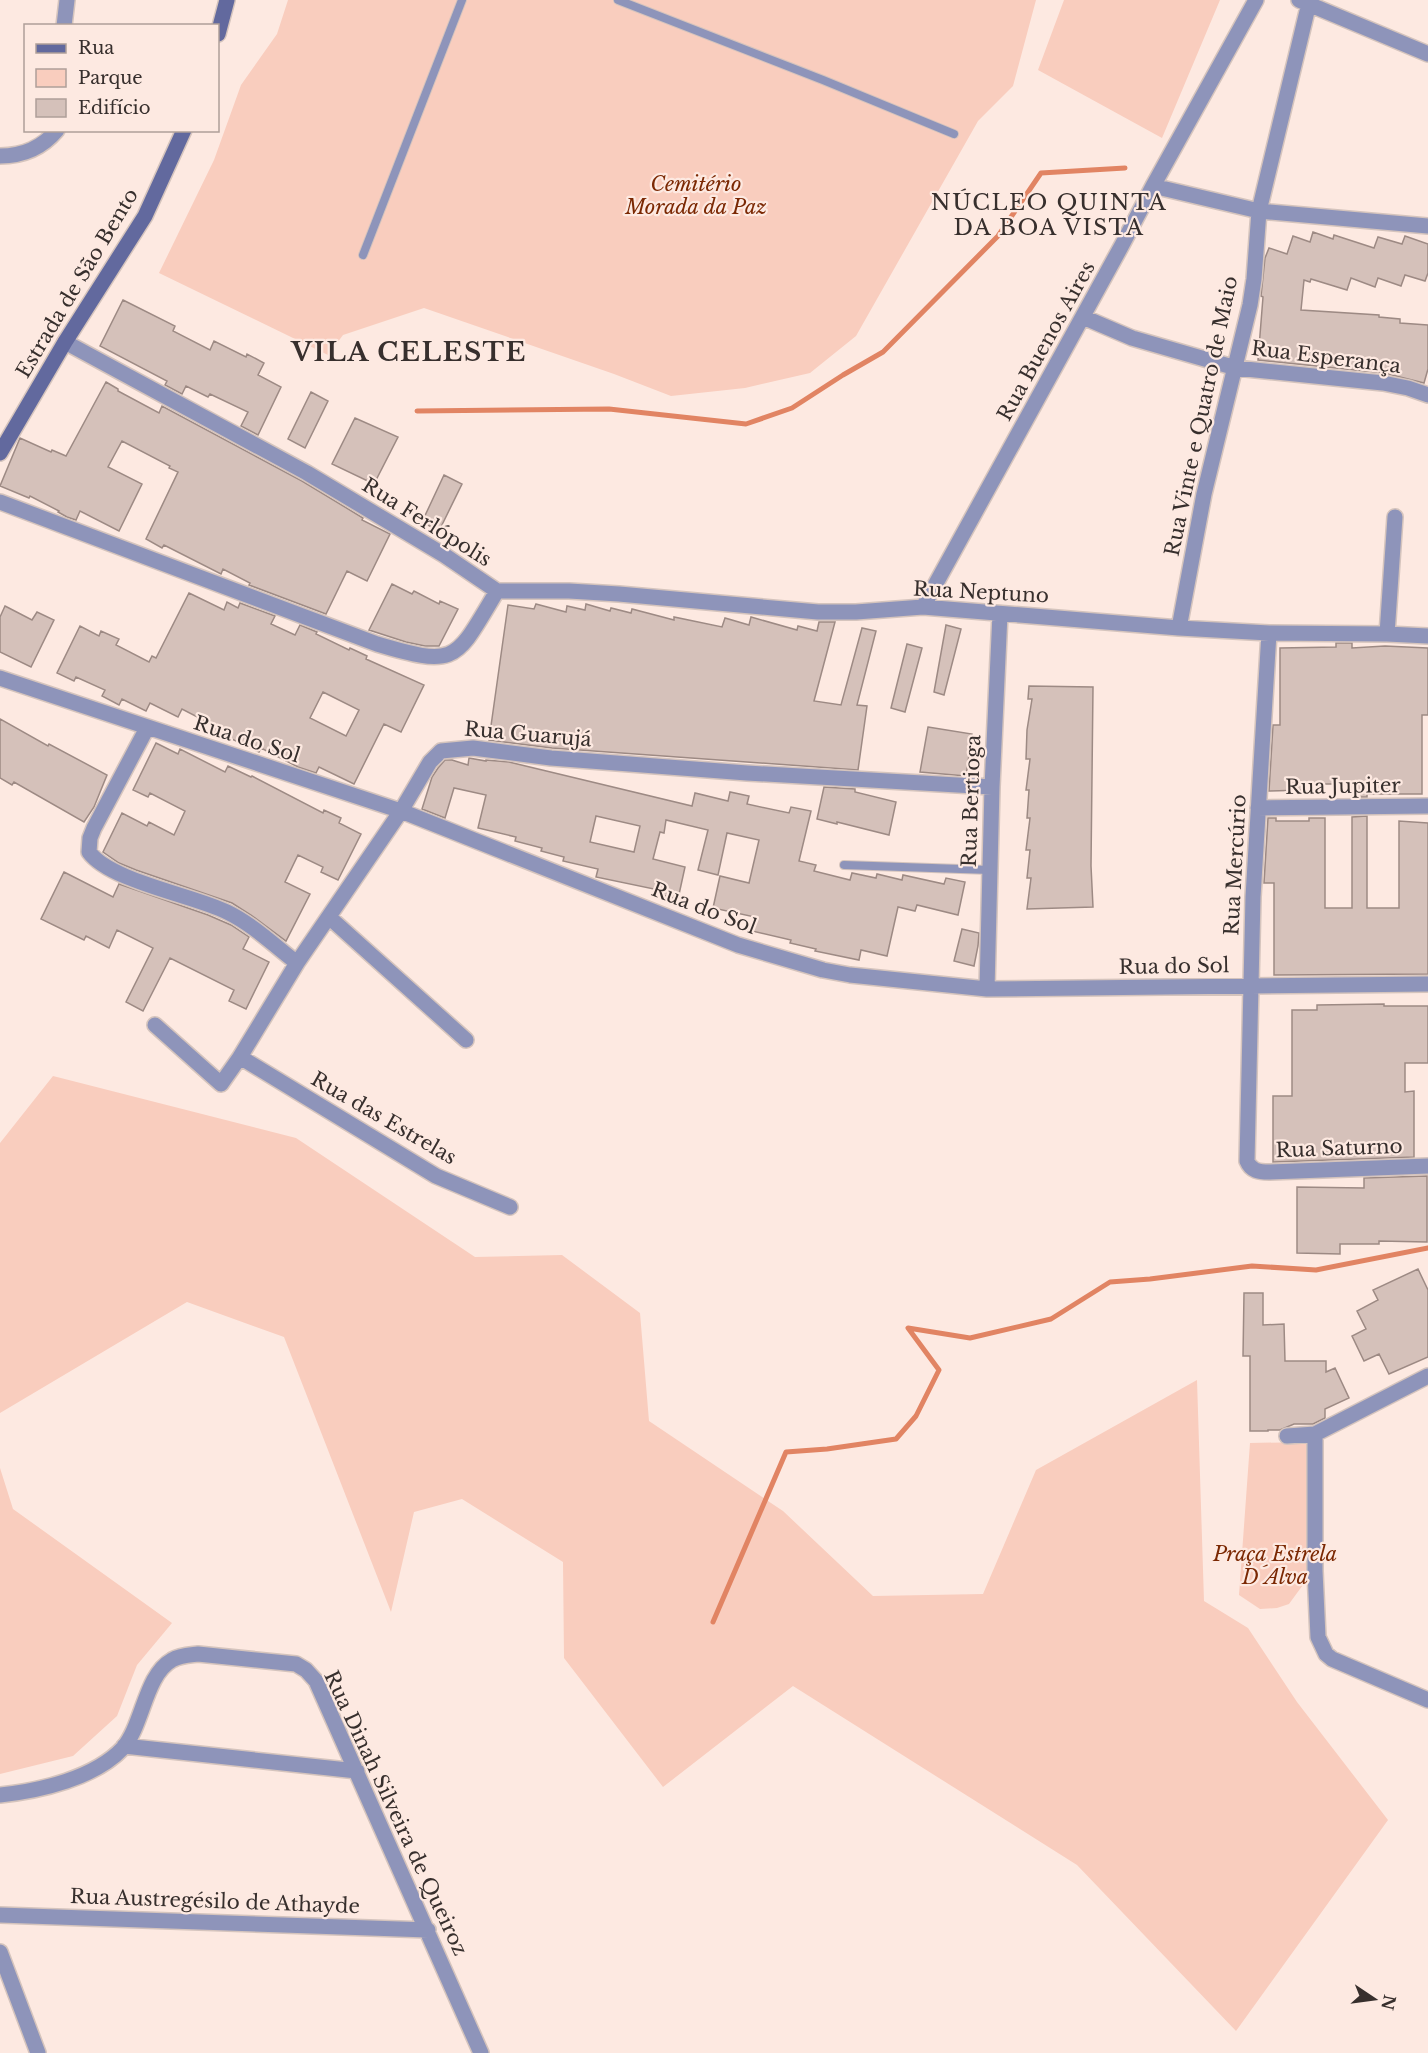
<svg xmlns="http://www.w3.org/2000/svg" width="1428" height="2053" viewBox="0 0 1428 2053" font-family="'Libre Baskerville',serif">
<rect width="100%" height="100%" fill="#fde9e1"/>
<path fill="#f9cdbe" d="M288,0H1036L1013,86L978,121L856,336L810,373L745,388L671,396L614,374L424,308L343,335L328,355L159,273L214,160L241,85L277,34Z
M1064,0H1220L1162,138L1038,70Z
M53,1076L296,1138L475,1257L562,1255L640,1313L649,1421L783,1511L873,1596L983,1594L1036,1470L1197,1380L1204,1601L1248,1628L1297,1702L1388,1820L1236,2031L1077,1865L793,1686L663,1787L564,1658L563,1562L462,1499L414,1512L391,1612L284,1337L187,1302L0,1413V1143Z
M1308,1442V1578L1289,1604L1277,1608L1260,1609L1239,1595L1250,1443Z
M0,1468L13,1509L172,1623L137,1665L117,1716L73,1756L0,1774Z"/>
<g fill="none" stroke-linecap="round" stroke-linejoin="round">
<path stroke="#e18463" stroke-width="5" d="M417,411L609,409L746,424L792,408L843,375L883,352L998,236L1041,173L1125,168
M713,1622L786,1452L827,1449L896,1439L916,1416L939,1370L908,1328L970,1338L1051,1319L1110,1282L1150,1279L1252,1266L1316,1270L1428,1248"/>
</g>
<path fill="#d5c1ba" stroke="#9d8a84" stroke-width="1.5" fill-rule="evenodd" d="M1313,232L1333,239L1334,235L1374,248L1378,237L1402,244L1405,236L1428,244V273L1425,281L1405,275L1401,286L1378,278L1375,287L1351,278L1347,290L1311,279L1310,282L1304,280L1301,310L1379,315V317L1400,319V323L1428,325V369L1424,383L1384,373L1258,360L1263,297L1261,296L1265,258L1269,248L1287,254L1293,236L1310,242Z
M123,300L175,326L173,331L210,350L214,341L246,357L247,354L264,363L258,375L281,387L258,435L241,426L248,412L210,394L208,397L186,386L182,394L165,385L167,381L100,346Z
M106,382L118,389V391L159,413L162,406L302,481L363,518L362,520L390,534L367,581L347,571L326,614L249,585L250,583L223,569L221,574L164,545L162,548L146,539L178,472L169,468L170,466L122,441L108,467L142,484L119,531L80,511L76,520L67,517L58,512L59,511L30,496L29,498L0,486L20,438L51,452L52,450L66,456Z
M311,392L328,401L305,448L288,439Z
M355,418L398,437L374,484L332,464Z
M444,475L462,484L439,531L422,522Z
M392,584L412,594L414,591L439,604L440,601L458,609L439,646H425L406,642L369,630Z
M189,593L224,610L227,602L238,608L240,603L275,616L271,624L295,635L300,625L317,632L316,634L349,650L350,648L367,656L366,659L424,685L401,732L384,724L354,784L319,767L316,773L298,767L261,748L259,752L230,738L229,741L212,732L215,726L182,709L178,717L150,703L146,711L122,699L119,705L102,696L105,690L76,677L74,681L57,673L80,626L99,636L101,631L119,639L116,645L149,662L152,656L156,658ZM323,692L359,710L346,736L310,718Z
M536,604L566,612L567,606L585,610L586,604L610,611L611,608L631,613L632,609L674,620V617L722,627L725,618L749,625L751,617L797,630L798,626L817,631L819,622H835L814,701L841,705L862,628L876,631L857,705L867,706L858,770L552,748L489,740L508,605L534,609Z
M5,606L32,620L37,612L54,620L31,667L0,652V617Z
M946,625L961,629L944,695L934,692Z
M1336,643H1352V648L1385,646L1428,648V715H1422V794H1367V797H1352V794H1349V784H1305V790L1269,791L1273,725H1280V648L1336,647Z
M907,644L922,648L905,712L891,708Z
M1029,686L1093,687L1091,866L1093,907L1027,909L1031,878H1027L1030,850H1026L1030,818H1027L1029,790H1026L1030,759H1026L1027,730L1032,699H1028Z
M0,719L48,746L49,744L107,775L94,807L84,822L14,782L12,785L0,778Z
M928,727L972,734L966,776L920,772Z
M156,743L178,754L180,749L225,772L228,766L251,777L252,776L323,813L324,810L341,818L339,823L361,834L338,880L321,872L323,867L298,855L285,882L310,894L286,941L251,915L232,903L136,870L119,863L103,852L122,813L147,826L149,822L174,835L185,811L150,793L148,797L133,790Z
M469,758L486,761V760L509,762L692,806L695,793L728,801L730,792L749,796L747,804L789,813L791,807L811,811L799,861L816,865L814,871L850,880L852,873L876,878L877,874L902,880L903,875L944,884L946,878L965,882L958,915L917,905L915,911L898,907L887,956L861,950L859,960L815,951L816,949L790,943L791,940L752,931L755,917L713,908L720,876L749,883L759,840L727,833L718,875L698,870L708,830L666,820L664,833L660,832L653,859L685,867L678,899L658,894L659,890L596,877L598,869L563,861L564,857L541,851L542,848L515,841L516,837L478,828L486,795L454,788L445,818L422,809L432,777L438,768L445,760H452L468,765ZM596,816L640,826L634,852L590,842Z
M824,787L855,789V792L896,802L889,835L837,822V824L817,819Z
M1367,816V908H1399V821L1428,823V974L1274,975V883H1264L1268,818H1276V821H1309V818H1325V908H1352V817Z
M64,872L113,897L119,884L208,915L231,925L249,937L243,949L269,962L246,1009L229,1001L234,990L170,958L143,1011L126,1002L153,948L117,930L109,948L86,936L84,940L41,919Z
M962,929L979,933L978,946L974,966L954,961Z
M1384,1004V1006H1428V1063H1405V1092L1414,1091V1157L1273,1162V1096H1292V1010H1317V1005Z
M1427,1176V1242L1379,1241V1244H1340V1254L1297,1253V1187L1364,1188V1178Z
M1418,1269L1428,1290V1357L1389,1374L1379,1354L1364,1361L1352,1336L1366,1329L1357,1311L1378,1300L1373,1290Z
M1244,1293H1263V1325L1284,1324L1285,1361H1326V1372L1335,1368L1349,1398L1325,1409V1418L1313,1424H1294L1280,1430H1268V1431H1250V1356H1243Z"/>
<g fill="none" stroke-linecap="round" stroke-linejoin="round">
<g stroke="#d5c4bd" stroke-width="10">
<path id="lane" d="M618,0L823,80L954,134
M363,255L462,0
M844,865L990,870"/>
</g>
<g stroke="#d5c4bd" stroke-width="18">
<path id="street" d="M1299,0L1428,54
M64,26L67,0
M0,156C24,156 42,148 57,130
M1153,186L1259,211L1428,226
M1083,317L1132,338L1236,368L1383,383L1408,388L1428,395
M0,502L377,644C458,668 455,661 497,591L444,555L307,473L65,342
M497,591H569L619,594L818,612H856L923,607L1179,628L1269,633L1387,634L1428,636
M923,607L1122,245L1153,186L1256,0
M1179,628L1204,494L1250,305L1254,279L1259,211L1309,3
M1269,633L1253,897L1247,1161C1251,1171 1259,1172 1269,1172L1428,1166
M1387,634L1395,517
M0,678L401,811L738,945L823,970L850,975L987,989L1428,984
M147,728L94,828L90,838L89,852C110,881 192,895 227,912C252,924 275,946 297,963
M1258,808L1428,806
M329,917L466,1040
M987,989L992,787L1000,614
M155,1025L221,1084L240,1057L297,963L401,811L430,762L441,751L473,748L551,758L747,773L992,787
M240,1057L436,1176L510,1207
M1315,1434V1571L1318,1637L1326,1654L1332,1659L1428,1700
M1287,1436L1315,1434L1428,1376
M124,1746L357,1771
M0,1795C40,1791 95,1778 123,1748C143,1725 145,1675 172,1660C180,1655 189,1655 198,1654L296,1664L306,1670L316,1681L481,2053
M0,1915L428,1930
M0,1952L38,2053"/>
</g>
<g stroke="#d5c4bd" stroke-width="18">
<path id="secondary" d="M218,34L227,0
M0,453L65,342L145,216L184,130"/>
</g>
<use href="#lane" stroke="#8e94ba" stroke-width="8"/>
<use href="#street" stroke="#8e94ba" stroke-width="15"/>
<use href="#secondary" stroke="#62699e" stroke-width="15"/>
</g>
<g text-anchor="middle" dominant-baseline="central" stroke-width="4.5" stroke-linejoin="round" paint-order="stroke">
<g font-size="20" font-style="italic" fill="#7b2803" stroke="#fde9e1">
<text x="696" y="184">Cemitério<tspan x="696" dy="23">Morada da Paz</tspan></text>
<text x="1275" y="1554">Praça Estrela<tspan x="1275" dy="23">D´Alva</tspan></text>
</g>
<g font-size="20" fill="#372f2d" stroke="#fde9e1">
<text transform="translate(77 283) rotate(-59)">Estrada de São Bento</text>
<text transform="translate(1046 341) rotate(-61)">Rua Buenos Aires</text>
<text transform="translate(1326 357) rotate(7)">Rua Esperança</text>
<text transform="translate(1201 416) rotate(-78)">Rua Vinte e Quatro de Maio</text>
<text transform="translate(427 522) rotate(32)">Rua Ferlópolis</text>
<text transform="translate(981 592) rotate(3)">Rua Neptuno</text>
<text transform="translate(528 734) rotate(5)">Rua Guarujá</text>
<text transform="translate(247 739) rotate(18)">Rua do Sol</text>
<text transform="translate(1343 786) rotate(-1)">Rua Jupiter</text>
<text transform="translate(971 801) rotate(-88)">Rua Bertioga</text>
<text transform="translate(1235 865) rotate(-87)">Rua Mercúrio</text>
<text transform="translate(704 908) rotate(21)">Rua do Sol</text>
<text transform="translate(1174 966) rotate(-1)">Rua do Sol</text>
<text transform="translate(384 1118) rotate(30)">Rua das Estrelas</text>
<text transform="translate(1339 1148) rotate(-2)">Rua Saturno</text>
<text transform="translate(396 1813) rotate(65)">Rua Dinah Silveira de Queiroz</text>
<text transform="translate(215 1901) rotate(2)">Rua Austregésilo de Athayde</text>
</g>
<g font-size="22" letter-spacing="1.5" fill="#372f2d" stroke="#fde9e1">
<text x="1049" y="202">NÚCLEO QUINTA<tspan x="1049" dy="25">DA BOA VISTA</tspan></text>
</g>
<g font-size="26" font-weight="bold" letter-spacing="1.5" fill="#372f2d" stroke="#fde9e1">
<text x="409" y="352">VILA CELESTE</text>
</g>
</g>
<rect x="24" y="24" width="195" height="108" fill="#fde9e1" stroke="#ae9f99" stroke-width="1.5"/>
<rect x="36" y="44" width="30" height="9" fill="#62699e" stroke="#ae9f99" stroke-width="1.5"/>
<text x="78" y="54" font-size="18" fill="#372f2d">Rua</text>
<rect x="36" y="69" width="30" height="18" fill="#f9cdbe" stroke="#ae9f99" stroke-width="1.5"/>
<text x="78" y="84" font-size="18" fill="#372f2d">Parque</text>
<rect x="36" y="99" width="30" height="18" fill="#d5c1ba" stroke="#ae9f99" stroke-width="1.5"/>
<text x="78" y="114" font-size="18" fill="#372f2d">Edifício</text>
<g transform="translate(1374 1999) rotate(103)" stroke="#fde9e1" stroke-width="4.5" paint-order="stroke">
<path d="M0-4.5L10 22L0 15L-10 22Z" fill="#372f2d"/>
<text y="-9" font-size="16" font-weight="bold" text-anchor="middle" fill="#372f2d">N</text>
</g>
</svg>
